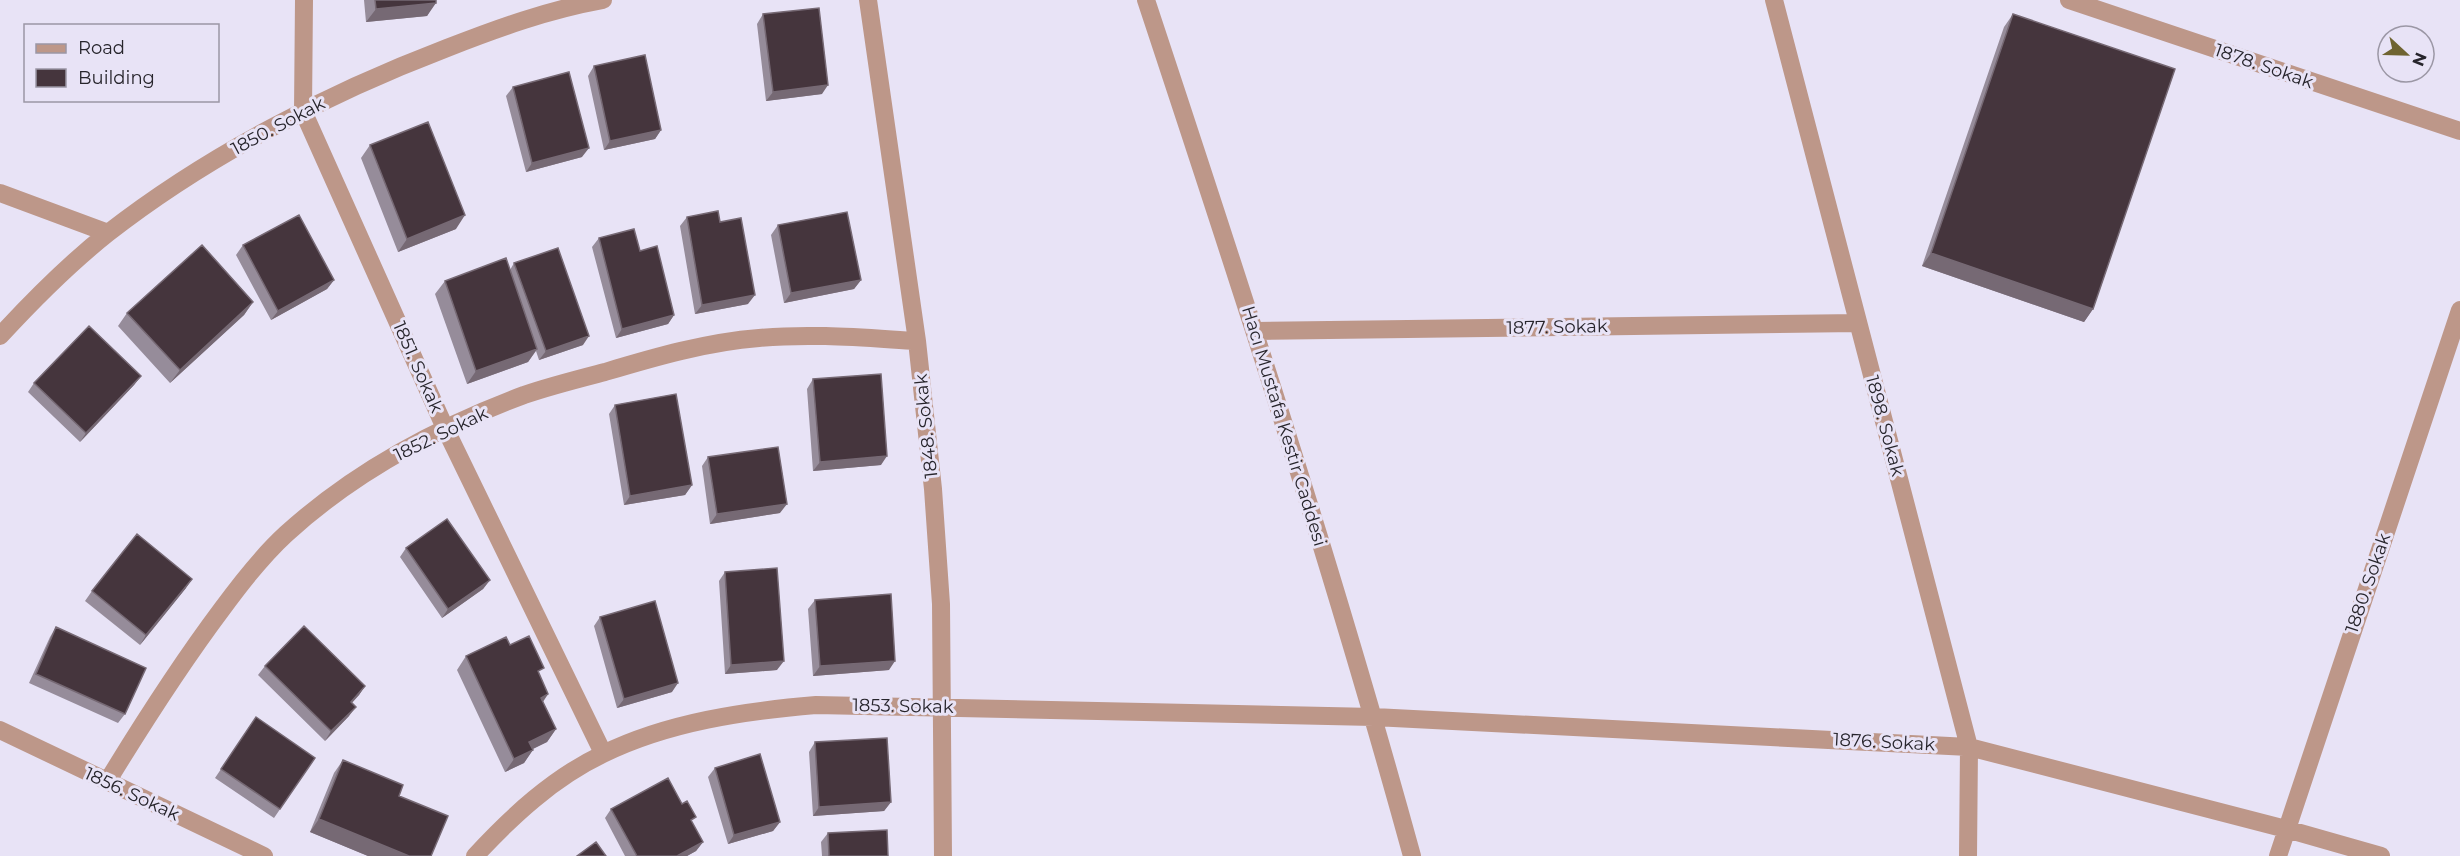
<svg xmlns="http://www.w3.org/2000/svg" width="2460" height="856" viewBox="0 0 2460 856" font-family="Montserrat,sans-serif">
<rect width="100%" height="100%" fill="#e8e3f6"/>
<g fill="none" stroke-linecap="round" stroke-linejoin="round">
<path stroke="#bd9789" stroke-width="18" d="M304,0L303,111L445,428L603,753
M868,0L917,341L933,489L941,604L943,856
M1146,0C1240,284 1333,568 1412,856
M1774,0L1969,747L1968,856
M2069,0L2460,131
M0,193L108,233
M1256,331L1858,323
M0,336C34,299 69,264 108,233C208,155 329,93 447,48C498,28 548,10 603,0
M0,730L264,856
M107,782C143,723 180,665 222,609C241,583 262,556 286,534C354,472 438,427 524,395C550,386 578,379 605,372C655,357 707,342 759,338C812,333 865,338 917,341
M475,856C512,816 553,778 603,754C668,722 745,711 816,705L1374,717L1969,747L2286,829L2381,856
M2278,856L2460,310"/>
</g>
<path fill="#968c9a" d="M364,0H436L427,16L366,22Z
M763,14L822,94L766,101L757,24Z
M2013,14L2093,309L2084,322L1922,266L2004,27Z
M594,66L661,130L655,139L604,150L588,76Z
M513,87L582,157L526,172L506,96Z
M370,145L456,229L398,252L361,158Z
M687,217L720,222L748,304L695,314L680,226Z
M778,225L861,280L854,289L784,303L771,235Z
M599,238L640,251L674,315L668,324L616,338L592,247Z
M243,245L334,280L327,289L271,320L236,255Z
M514,263L583,345L539,360L536,351L528,362L467,384L435,294L445,281L510,270Z
M253,302L244,315L170,383L118,326L127,313Z
M141,376L134,385L80,442L28,392L34,383Z
M813,379L881,465L813,471L807,389Z
M615,405L692,485L685,495L624,505L609,414Z
M708,457L780,513L710,524L702,466Z
M406,548L490,580L483,589L442,618L400,557Z
M725,572L777,670L725,674L719,581Z
M186,588L140,645L85,601L92,591Z
M815,600L889,670L813,676L808,609Z
M600,617L672,692L617,708L594,626Z
M56,627L125,714L118,723L29,683L50,637Z
M510,645L539,675L548,694L543,702L556,729L547,742L533,749L524,763L505,772L457,670L466,656Z
M265,666L365,686L359,695L352,703L349,716L325,741L258,675Z
M256,717L315,758L274,818L215,778Z
M815,742L891,802L884,811L813,816L809,752Z
M343,760L431,856H368L310,832L334,773Z
M715,768L780,822L773,831L728,844L708,777Z
M611,809L692,823L703,842L696,851L687,856H625L605,818Z
M828,833L888,856H822L821,842Z"/>
<path fill="#766974" d="M436,3L427,16L366,22L376,9Z
M828,85L822,94L766,101L773,92Z
M661,130L655,139L604,150L610,141Z
M589,148L582,157L526,172L532,163Z
M465,215L456,229L398,252L407,239Z
M1931,253L2093,309L2084,322L1922,266Z
M334,280L327,289L271,320L278,311Z
M861,280L854,289L784,303L791,293Z
M755,295L748,304L695,314L702,305Z
M253,302L244,315L170,383L180,370Z
M674,315L668,324L616,338L622,329Z
M589,336L583,345L539,360L546,351Z
M537,349L528,362L467,384L476,371Z
M141,376L134,385L80,442L86,433Z
M887,456L881,465L813,471L820,462Z
M692,485L685,495L624,505L630,496Z
M787,504L780,513L710,524L717,514Z
M192,579L186,588L140,645L146,635Z
M490,580L483,589L442,618L448,609Z
M784,661L777,670L725,674L731,665Z
M895,661L889,670L813,676L820,666Z
M678,683L672,692L617,708L624,699Z
M365,686L359,695L344,711L351,702Z
M548,694L539,707L541,698Z
M356,707L349,716L325,741L331,731Z
M556,729L547,742L520,755L529,742Z
M533,750L524,763L505,772L514,759Z
M891,802L884,811L813,816L819,807Z
M319,819L409,856H368L310,832Z
M780,822L773,831L728,844L734,835Z
M703,842L696,851L687,856H677Z"/>
<path fill="#45353d" stroke="#766974" stroke-width="1.5" d="M375,0H436V3L376,9Z
M819,8L828,85L773,92L763,14Z
M2013,14L2175,69L2093,309L1931,253Z
M645,55L661,130L610,141L594,66Z
M569,72L589,148L532,163L513,87Z
M428,122L465,215L407,239L370,145Z
M718,211L720,222L741,218L755,295L702,305L687,217Z
M847,212L861,280L791,293L778,225Z
M299,215L334,280L278,311L243,245Z
M634,229L640,251L657,246L674,315L622,329L599,238Z
M202,245L253,302L180,370L127,313Z
M558,248L589,336L546,351L514,263Z
M506,258L537,349L476,371L445,281Z
M89,326L141,376L86,433L34,383Z
M881,374L887,456L820,462L813,379Z
M676,394L692,485L630,496L615,405Z
M778,447L787,504L717,514L708,457Z
M447,519L490,580L448,609L406,548Z
M137,534L192,579L146,635L92,591Z
M777,568L784,661L731,665L725,572Z
M891,594L895,661L820,666L815,600Z
M655,601L678,683L624,699L600,617Z
M304,626L365,686L351,702L356,707L331,731L265,666Z
M56,627L146,668L125,714L36,674Z
M529,636L544,668L538,671L548,694L541,698L556,729L529,742L533,750L514,759L466,656L506,637L510,645Z
M256,717L315,758L280,809L221,769Z
M887,738L891,802L819,807L815,742Z
M760,754L780,822L734,835L715,768Z
M343,760L403,785L399,796L448,816L431,856H409L319,819Z
M668,778L682,804L687,801L696,817L691,820L703,842L677,856H637L611,809Z
M887,830L888,856H829L828,833Z
M596,842L606,856H577Z"/>
<g text-anchor="middle" dominant-baseline="central" stroke-width="6" stroke-linejoin="round" paint-order="stroke">
<g font-size="18" fill="#27252c" stroke="#e8e3f6">
<text transform="translate(2264 66) rotate(19)">1878. Sokak</text>
<text transform="translate(278 126) rotate(-28)">1850. Sokak</text>
<text transform="translate(1557 327) rotate(-1)">1877. Sokak</text>
<text transform="translate(418 367) rotate(66)">1851. Sokak</text>
<text transform="translate(926 426) rotate(-96)">1848. Sokak</text>
<text transform="translate(1284 426) rotate(73)">Hacı Mustafa Kestir Caddesi</text>
<text transform="translate(1885 426) rotate(75)">1898. Sokak</text>
<text transform="translate(441 434) rotate(-26)">1852. Sokak</text>
<text transform="translate(2368 583) rotate(-71)">1880. Sokak</text>
<text transform="translate(903 706) rotate(1)">1853. Sokak</text>
<text transform="translate(1884 742) rotate(3)">1876. Sokak</text>
<text transform="translate(132 794) rotate(25)">1856. Sokak</text>
</g>
</g>
<rect x="24" y="24" width="195" height="78" fill="#e8e3f6" stroke="#9b97a5" stroke-width="1.5"/>
<rect x="36" y="44" width="30" height="9" fill="#bd9789" stroke="#9b97a5" stroke-width="1.5"/>
<text x="78" y="54" font-size="18" fill="#27252c">Road</text>
<rect x="36" y="69" width="30" height="18" fill="#45353d" stroke="#9b97a5" stroke-width="1.5"/>
<text x="78" y="84" font-size="18" fill="#27252c">Building</text>
<g transform="translate(2406 54) rotate(112)"><circle r="28" fill="#e8e3f6" stroke="#9b97a5" stroke-width="1.5"/>
<path d="M0-4.5L10 22L0 15L-10 22Z" fill="#6f6431"/>
<text y="-9" font-size="16" font-weight="bold" text-anchor="middle" fill="#27252c">N</text>
</g>
</svg>
